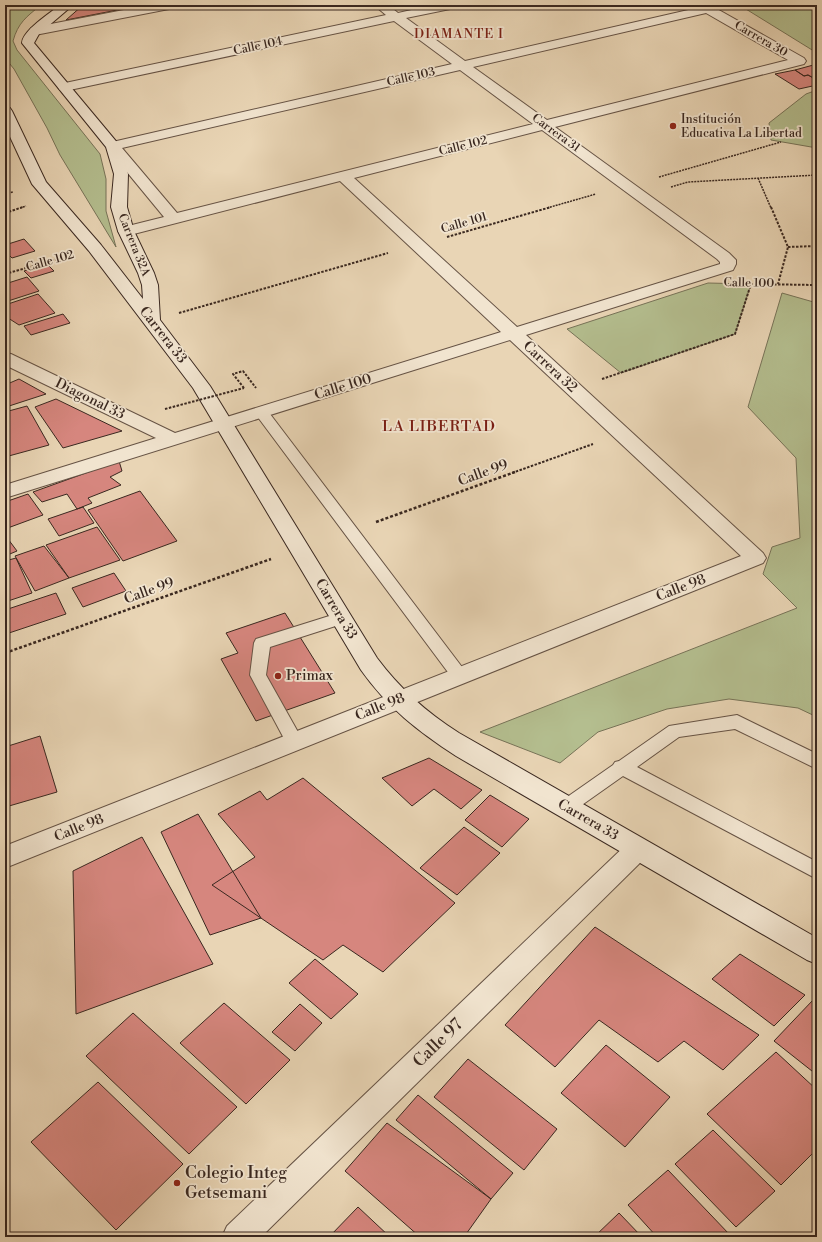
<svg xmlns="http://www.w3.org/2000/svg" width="822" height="1242" viewBox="0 0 822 1242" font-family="'Libre Bodoni',serif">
<rect width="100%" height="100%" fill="#e9d5b5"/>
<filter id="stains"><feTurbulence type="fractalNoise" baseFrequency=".005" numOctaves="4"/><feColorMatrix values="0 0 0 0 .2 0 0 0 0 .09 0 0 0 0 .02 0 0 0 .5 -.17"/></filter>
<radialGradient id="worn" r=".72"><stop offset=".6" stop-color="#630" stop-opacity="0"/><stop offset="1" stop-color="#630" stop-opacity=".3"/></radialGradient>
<path fill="#b4be8f" stroke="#777358" d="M12,5H41C26,17 18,23 13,41L17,50L100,154L106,179V211L116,247L60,155L47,128L14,69L5,58V16Z
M739,5H817V53L741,6Z
M817,90V148L771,140L769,123L806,94Z
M708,283L751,284L735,334L621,373L567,329Z
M782,293L817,303V717L798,708L729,699L667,709L598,732L560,763L480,732L797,608L763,574L772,547L800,538L796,458L748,407Z"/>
<path fill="#d6867e" stroke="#3a2820" d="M83,5H143L66,20Z
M817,64V80L808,75L804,76L795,70Z
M795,70L804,76L808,75L817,80V85L799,89L775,74Z
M24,239L35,251L12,258L5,251V245Z
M47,264L54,271L31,278L24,271Z
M27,277L39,291L5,302V284Z
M38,294L55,313L19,325L5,316V305Z
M63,314L70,323L31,335L24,326Z
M19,379L46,394L6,407L5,385Z
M56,399L122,431L63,448L35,407Z
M27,406L49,445L5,457V412Z
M119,461L122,471L110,477L121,485L88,498L92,503L77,509L67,494L42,502L33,492Z
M140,491L177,541L123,561L88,510Z
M28,494L43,515L5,529V502Z
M83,507L94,523L59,536L48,519Z
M97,527L120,560L69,578L46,545Z
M5,535L17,551L5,556Z
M44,546L69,578L35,591L15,556Z
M16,558L32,593L5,602V561Z
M114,573L126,591L83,607L72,588Z
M56,593L66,614L6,634L5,610Z
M285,613L335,693L256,721L221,659L238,653L226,633Z
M40,736L57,792L9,806L5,791V747Z
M429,758L482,790L461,809L434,789L412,806L382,778Z
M303,778L455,903L383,972L343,945L323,960L212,885L255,857L218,814L260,791L267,800Z
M490,795L529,819L502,847L465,820Z
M198,814L261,918L210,935L161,832Z
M464,827L500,853L457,895L420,868Z
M142,837L213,964L76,1014L73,871Z
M595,927L759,1035L723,1070L684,1041L658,1062L599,1020L555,1067L505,1025Z
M740,954L805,995L774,1026L712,979Z
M315,959L358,994L331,1019L289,983Z
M813,1000L817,1002V1075L774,1041Z
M224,1003L290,1060L246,1104L180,1043Z
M300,1004L322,1023L295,1051L272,1032Z
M133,1013L237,1107L189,1154L86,1056Z
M606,1045L670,1097L625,1147L561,1093Z
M776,1052L817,1090V1149L781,1185L707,1114Z
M468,1059L557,1129L524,1170L434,1097Z
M98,1082L183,1164L116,1230L31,1142Z
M418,1095L513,1173L491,1199L396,1120Z
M387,1123L491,1199L464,1237H420L345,1171Z
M713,1130L775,1191L736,1227L675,1164Z
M668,1170L730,1235L728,1237H657L628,1205Z
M358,1207L390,1237H329Z
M619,1213L642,1237H594Z"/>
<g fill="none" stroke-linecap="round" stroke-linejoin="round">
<g stroke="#665345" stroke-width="2">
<path id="lane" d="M262,409L267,410L465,671L467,675L465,679L459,681L453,679L257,416L255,413L257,410Z
M342,612L348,614L350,618L348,622L270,647L266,675L303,741L300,746L294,748L288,746L250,675L254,643L256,639Z
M737,715L817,754V769L735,729L679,737L637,767L817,862V879L623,776L572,812L566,814L560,812L557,807L560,802L613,765L615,762L619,761L669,726Z"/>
</g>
<g stroke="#665345" stroke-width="2">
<path id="street" d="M150,5H175L173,8L169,9L35,35L31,34L29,31L31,28L35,27Z
M374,5H388L398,13L434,5H457L455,8L406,18L465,61L697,8L695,5H710L804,58L806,61L804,64L555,127L729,253L736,260V264L733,270L526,335L763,553L766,558L763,563L5,868V846L741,556L510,340L5,498V485L156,438L5,365V353L11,354L175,433L501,332L340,181L126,236L120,234L118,231L120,228L164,217L108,149L106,146L108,143L452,64L394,21L65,91L60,90L58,87L60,84L65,83L386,15ZM706,13L788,60L547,120L473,67ZM460,70L533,124L177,213L122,148ZM542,130L717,259L720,262V264L517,327L354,178Z
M638,838L647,842L651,849L647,856L261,1237H222L227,1226L629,842Z"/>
</g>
<g stroke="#3a2820" stroke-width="2">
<path id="secondary" d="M60,5H73L39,34L34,43L120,146L128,174L127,207L134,231L154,273L158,285L160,320L210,386L377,658C400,689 426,712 459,733L817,938V964L807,960L456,756C418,731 388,708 361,670L193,388L89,251L32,184L5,126V107L10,108L12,111L46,182L101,245L143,299L142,285L138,273L118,231L111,207L114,174L106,147L22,43C22,31 50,13 60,5Z"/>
</g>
<path stroke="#3a2820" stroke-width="1.5" stroke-dasharray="2 1" stroke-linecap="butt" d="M659,177L781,142
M758,178L771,208
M671,187L688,182L817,175
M5,194L13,192
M20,208L26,206
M547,208L596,194"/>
<path stroke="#3a2820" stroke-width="2" stroke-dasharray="2.5 1.5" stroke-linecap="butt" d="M771,207L788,247L778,284
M5,213L23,207
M447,237L551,207
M788,247L817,246
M5,274L68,256
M746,284L817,285
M179,313L388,253
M602,379L735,334L751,284
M244,388L233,374L243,371L256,388
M512,473L593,444"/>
<path stroke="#3a2820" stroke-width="2.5" stroke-dasharray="3 2" stroke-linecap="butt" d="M376,522L515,472
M5,653L271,559"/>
<use href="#lane" fill="#f1e4cf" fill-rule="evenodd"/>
<use href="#street" fill="#f1e4cf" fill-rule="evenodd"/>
<use href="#secondary" fill="#f1e4cf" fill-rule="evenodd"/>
<path stroke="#3a2820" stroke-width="2" stroke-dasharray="2.5 1.5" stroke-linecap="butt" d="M165,409L244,388"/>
</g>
<g fill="#8f2418" stroke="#f1e4cf" stroke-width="1.5">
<circle cx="673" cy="126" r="4"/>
<circle cx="278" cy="676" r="4"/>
<circle cx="177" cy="1183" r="4"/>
</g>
<g text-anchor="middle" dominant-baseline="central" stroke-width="3.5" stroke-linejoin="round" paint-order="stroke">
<g font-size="12" fill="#3a2820" stroke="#f1e4cf">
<text transform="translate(761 39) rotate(30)">Carrera 30</text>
<text transform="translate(258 46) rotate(-12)">Calle 104</text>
<text transform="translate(411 77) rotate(-13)">Calle 103</text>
<text transform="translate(556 133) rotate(36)">Carrera 31</text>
<text transform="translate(463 146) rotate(-14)">Calle 102</text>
<text transform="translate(464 223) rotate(-16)">Calle 101</text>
<text transform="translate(134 245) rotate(68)">Carrera 32A</text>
<text transform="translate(50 261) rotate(-16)">Calle 102</text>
<text transform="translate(749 283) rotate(1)">Calle 100</text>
</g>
<g font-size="12" fill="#3a2820" stroke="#f1e4cf" text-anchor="start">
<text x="681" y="119">Institución<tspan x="681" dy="14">Educativa La Libertad</tspan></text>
</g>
<g font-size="13" letter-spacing="1" fill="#7a1f14" stroke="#f1e4cf">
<text x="459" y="34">DIAMANTE I</text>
</g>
<g font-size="14" fill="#3a2820" stroke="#f1e4cf">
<text transform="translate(163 335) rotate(52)">Carrera 33</text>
<text transform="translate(550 367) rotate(43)">Carrera 32</text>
<text transform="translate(343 387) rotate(-17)">Calle 100</text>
<text transform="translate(90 399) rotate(26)">Diagonal 33</text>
<text transform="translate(483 473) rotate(-20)">Calle 99</text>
<text transform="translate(681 588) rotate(-21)">Calle 98</text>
<text transform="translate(149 591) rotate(-20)">Calle 99</text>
<text transform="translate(336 609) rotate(59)">Carrera 33</text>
<text transform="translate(380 707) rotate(-22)">Calle 98</text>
<text transform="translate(588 820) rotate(30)">Carrera 33</text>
<text transform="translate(79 828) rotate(-22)">Calle 98</text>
</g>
<g font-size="14" fill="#3a2820" stroke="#f1e4cf" text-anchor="start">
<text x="286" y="676">Primax</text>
</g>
<g font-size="15" letter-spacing="1" fill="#7a1f14" stroke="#f1e4cf">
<text x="439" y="426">LA LIBERTAD</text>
</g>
<g font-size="17" fill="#3a2820" stroke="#f1e4cf">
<text transform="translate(438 1043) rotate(-44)">Calle 97</text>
</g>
<g font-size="17" fill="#3a2820" stroke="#f1e4cf" text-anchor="start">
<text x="185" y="1173">Colegio Integ<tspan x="185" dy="20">Getsemani</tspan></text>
</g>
</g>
<rect width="822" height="1242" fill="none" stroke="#e9d5b5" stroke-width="20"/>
<rect x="6" y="6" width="810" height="1230" fill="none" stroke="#3a2820" stroke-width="2"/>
<rect x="10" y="10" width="802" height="1222" fill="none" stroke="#3a2820"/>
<rect width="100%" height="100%" filter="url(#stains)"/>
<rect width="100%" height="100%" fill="url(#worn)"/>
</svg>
